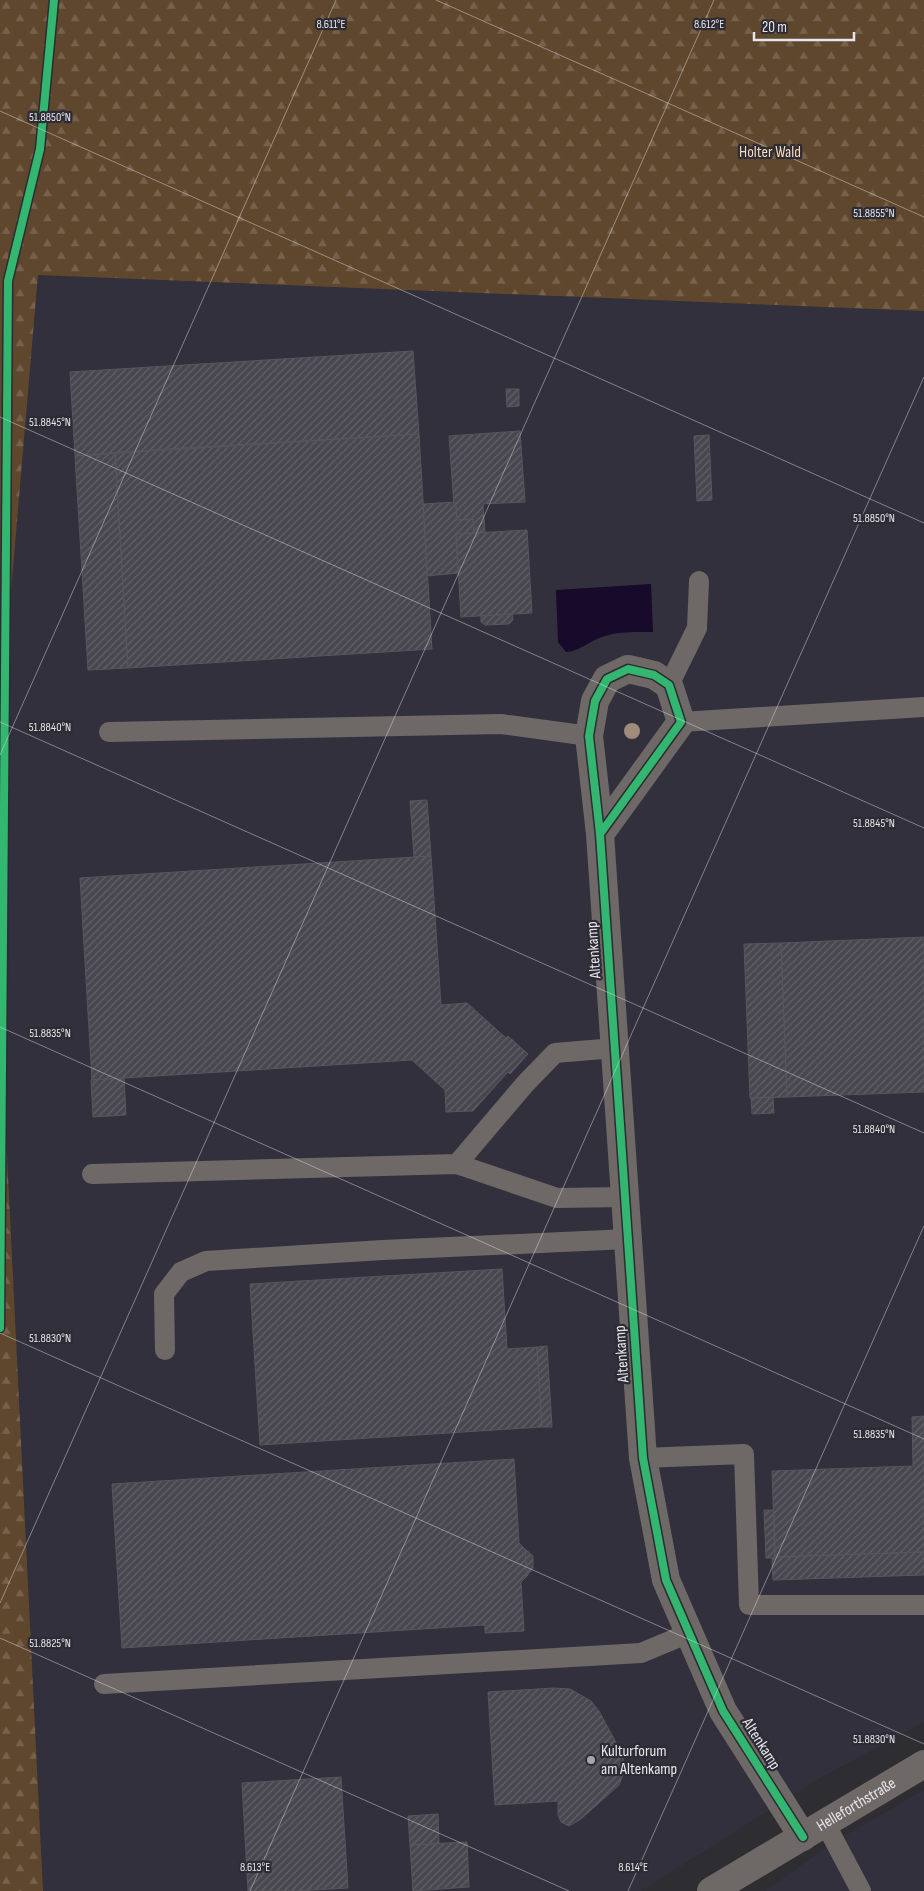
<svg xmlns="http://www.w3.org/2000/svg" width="924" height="1891" viewBox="0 0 924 1891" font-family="'Sofia Sans Condensed',sans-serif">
<defs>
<pattern id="forest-firs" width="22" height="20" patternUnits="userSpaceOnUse" patternTransform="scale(1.25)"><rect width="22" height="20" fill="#5f472e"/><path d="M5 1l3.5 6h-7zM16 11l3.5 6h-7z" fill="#76614c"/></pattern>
<pattern id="building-hatch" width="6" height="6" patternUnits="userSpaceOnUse" patternTransform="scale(1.25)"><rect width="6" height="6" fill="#48464f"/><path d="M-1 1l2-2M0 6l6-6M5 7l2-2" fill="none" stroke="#626168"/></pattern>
</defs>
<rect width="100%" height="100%" fill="#2e2d31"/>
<path fill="#32303c" d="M38,275L924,311V1722L822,1777L641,1891H43L0,1011V721Z
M924,1790V1891H765L837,1840Z"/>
<path fill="url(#forest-firs)" d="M0,0H924V311L38,275L0,721Z
M0,1011L43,1891H0Z"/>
<path fill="#170a2b" d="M651,584L653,632C636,632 618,631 602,637C589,641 581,651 566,652L558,642L556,590Z"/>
<path fill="url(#building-hatch)" stroke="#57565a" d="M413,351L419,434L75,456L70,372Z
M506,389H519V406L507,407Z
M520,431L525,502L483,504L485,532L474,533L473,519L457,520L456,506H454L449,436Z
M419,434L432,649L128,668L115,452Z
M709,435L712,500L697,501L694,436Z
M115,453L128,668L88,670L75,456Z
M454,502V506H456L457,520L473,519L474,533L456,534L458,573L427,576L423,504Z
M527,530L532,613L461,617L456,534Z
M512,614L513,620L509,624L485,625L481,622V616Z
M427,800L431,856L414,857L410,801Z
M431,856L441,1005L467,1003L506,1038L508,1036L528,1054L510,1074L508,1072L473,1111L446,1112L445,1090L412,1060L92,1080L80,878Z
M924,937V1092L787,1097L781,943Z
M781,943L787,1097L750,1098L744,944Z
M124,1078L126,1115L93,1117L91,1080Z
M773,1097L774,1113L752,1114L751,1098Z
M502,1269L507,1349L537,1347L542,1427L260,1445L250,1284Z
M547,1346L552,1427H542L537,1347Z
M924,1416V1552L775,1557L772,1471L913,1466L912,1417Z
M514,1459L519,1543L525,1549L527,1576L521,1582L524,1631L485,1633V1625L122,1648L112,1484Z
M764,1510H774L775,1557L924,1552V1575L773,1580L772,1558H766Z
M525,1549L533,1556V1568L527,1576Z
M554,1688L570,1689L591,1701L599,1711L620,1750L624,1762V1772L619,1785L581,1819L569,1826L561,1822L558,1815V1801L495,1805L488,1692Z
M341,1777L348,1888L296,1891H248L242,1783Z
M438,1814L439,1844L410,1845L408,1816Z
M467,1842L469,1887L413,1891L410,1845Z"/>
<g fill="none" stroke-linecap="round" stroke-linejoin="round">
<path stroke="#6e6966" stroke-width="20" d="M669,685L697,628L699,581
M681,722L924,707
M109,732L501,724L589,736
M457,1164L525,1084L555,1053L615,1048
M92,1174L457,1164L557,1198L625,1197
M165,1350L164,1294L181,1272L206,1261L383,1250L628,1239
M643,1458L744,1454L749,1605H924
M104,1684L641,1653L689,1633
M825,1823L861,1891"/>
<g stroke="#6e6966" stroke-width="28">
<path d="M600,834L681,722L669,685L654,675L628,669L607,679L595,701L589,736L600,834L643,1458L666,1580L723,1711L803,1837"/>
<path id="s1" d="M711,1891L924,1764"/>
</g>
<g stroke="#2d2b33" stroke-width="11">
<path id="cycleway" d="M600,834L681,722L669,685L654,675L628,669L607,679L595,701L589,736L600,834L643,1458L666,1580L723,1711L803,1837
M0,1328L8,281L40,149L54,0"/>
</g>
<use href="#cycleway" stroke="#33b770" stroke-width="8"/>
</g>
<circle fill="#9f8d7b" cx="632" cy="731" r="8"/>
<path fill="none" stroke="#e7e5eb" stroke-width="1" stroke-opacity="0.45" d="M436,0L924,217M0,111L924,523M0,417L924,828M0,722L924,1133M0,755L336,0M0,1027L924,1439M0,1333L924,1744M0,1603L714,0M0,1638L569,1891M250,1891L924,377M628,1891L924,1226"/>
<circle fill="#a6a5aa" stroke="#2d2b33" stroke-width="2" cx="591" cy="1760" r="5"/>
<g text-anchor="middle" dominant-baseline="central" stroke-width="4.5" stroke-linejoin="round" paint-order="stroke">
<g font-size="16" fill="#fbdbb8" stroke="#2d2b33">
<text x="770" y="152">Holter Wald</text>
</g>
<g font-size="16" fill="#e7e5eb" stroke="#2d2b33">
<text transform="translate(594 950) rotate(-94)">Altenkamp</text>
<text transform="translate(622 1354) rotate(-94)">Altenkamp</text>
<text transform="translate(761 1744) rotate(58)">Altenkamp</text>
<text stroke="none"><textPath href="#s1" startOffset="169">Helleforthstraße</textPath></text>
</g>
<g font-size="16" fill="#e7e5eb" stroke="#2d2b33" text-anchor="start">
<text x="601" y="1751">Kulturforum<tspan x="601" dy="18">am Altenkamp</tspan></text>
</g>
</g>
<g font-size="12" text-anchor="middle" fill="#e7e5eb" stroke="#2d2b33" stroke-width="4.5" stroke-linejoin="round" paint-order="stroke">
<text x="709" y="28">8.612°E</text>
<text x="331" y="28">8.611°E</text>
<text x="50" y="121">51.8850°N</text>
<text x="874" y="217">51.8855°N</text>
<text x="50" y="426">51.8845°N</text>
<text x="874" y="522">51.8850°N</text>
<text x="50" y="731">51.8840°N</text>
<text x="874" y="827">51.8845°N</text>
<text x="50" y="1037">51.8835°N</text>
<text x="874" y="1133">51.8840°N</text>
<text x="50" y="1342">51.8830°N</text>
<text x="874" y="1438">51.8835°N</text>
<text x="50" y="1647">51.8825°N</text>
<text x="874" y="1743">51.8830°N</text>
<text x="255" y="1871">8.613°E</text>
<text x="633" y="1871">8.614°E</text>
</g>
<path d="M754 32v8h100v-8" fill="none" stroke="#e7e5eb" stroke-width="2.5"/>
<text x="762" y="32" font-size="15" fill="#e7e5eb" stroke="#2d2b33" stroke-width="4" paint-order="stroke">20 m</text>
</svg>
